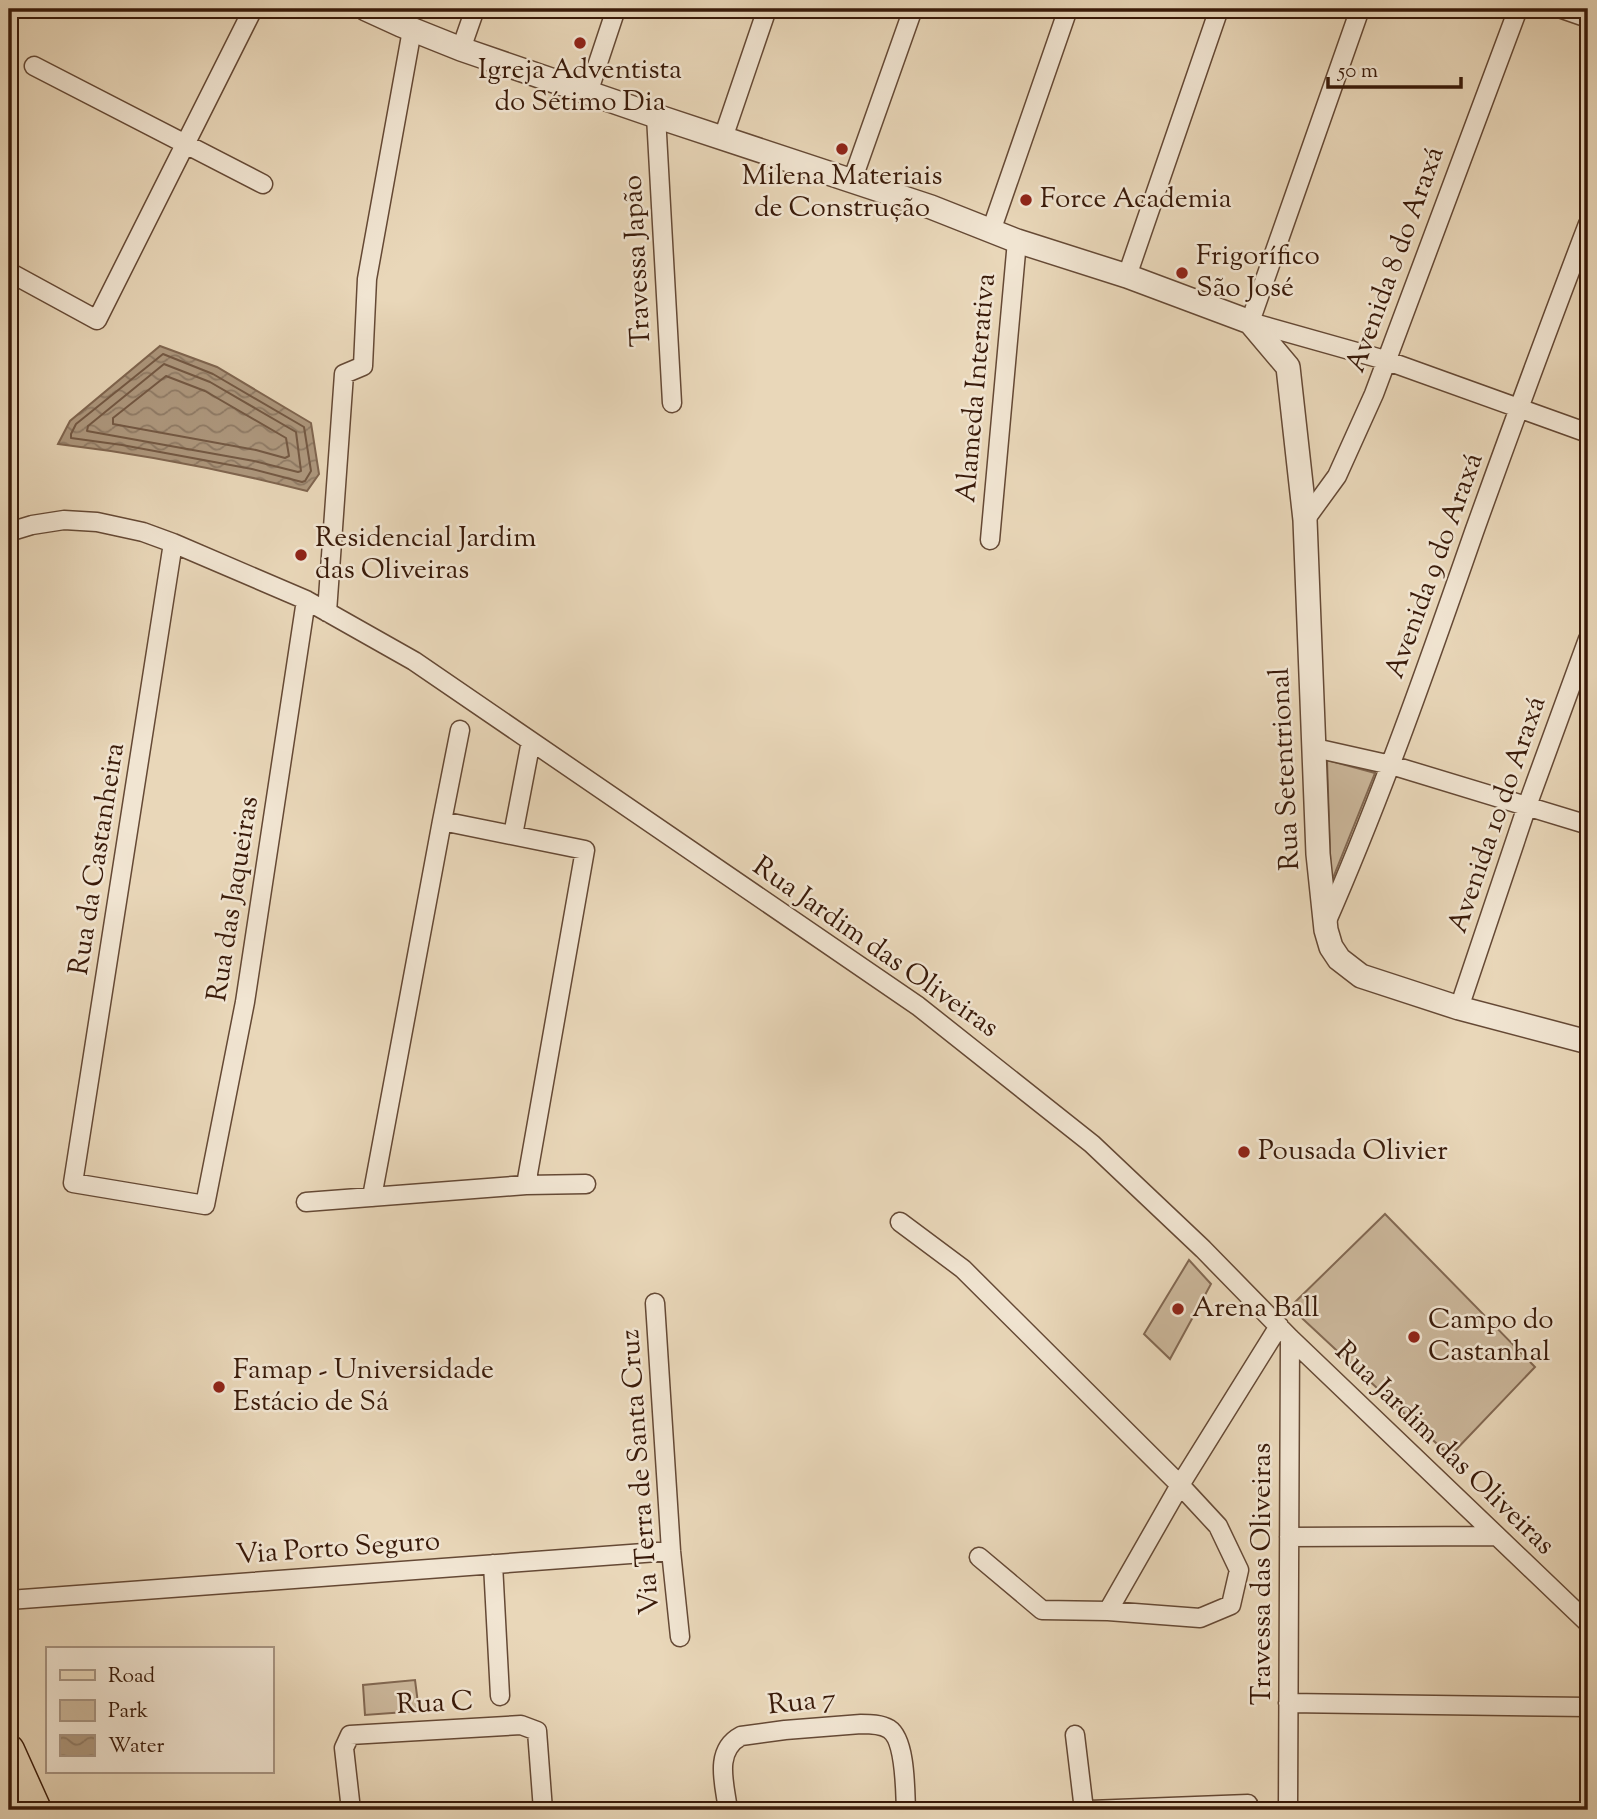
<svg xmlns="http://www.w3.org/2000/svg" width="1597" height="1819" viewBox="0 0 1597 1819" font-family="'Sorts Mill Goudy',serif">
<defs>
<pattern id="water-waves" width="16" height="10" patternUnits="userSpaceOnUse" patternTransform="scale(1.75)"><rect width="16" height="10" fill="#ad977d"/><path d="M0 5q4-4 8 0t8 0" fill="none" stroke="#8e7a65"/></pattern>
</defs>
<rect width="100%" height="100%" fill="#e9d7b9"/>
<filter id="stains"><feTurbulence type="fractalNoise" baseFrequency=".00286" numOctaves="4"/><feColorMatrix values="0 0 0 0 .2 0 0 0 0 .09 0 0 0 0 .02 0 0 0 .5 -.17"/></filter>
<radialGradient id="worn" r=".72"><stop offset=".6" stop-color="#630" stop-opacity="0"/><stop offset="1" stop-color="#630" stop-opacity=".3"/></radialGradient>
<path fill="#cbb79b" stroke="#826852" stroke-width="2" d="M1327,760L1375,773L1331,883Z
M1385,1214L1535,1367L1450,1456L1290,1307Z
M1189,1260L1211,1284L1170,1359L1144,1334Z
M415,1680L419,1711L365,1715L363,1685Z"/>
<path fill="url(#water-waves)" stroke="#7f654f" stroke-width="2" d="M160,346L217,367L311,423L319,474L307,491C225,470 142,454 58,444L70,421Z"/>
<g fill="none" stroke-linecap="round" stroke-linejoin="round">
<path stroke="#735843" stroke-width="2" d="M163,354L213,374L304,427L311,471L305,481L302,482L252,469L122,445L71,438V434L76,424Z
M164,364L210,382L296,432L301,471L298,472L254,461L87,431L88,426Z
M166,376L205,391L286,438L289,456L285,458L256,450L113,424V418Z"/>
<g stroke="#654935" stroke-width="21">
<path id="minor" d="M1360,9L1250,322L1385,360L1588,433
M1562,9L1588,18
M461,49L475,9
M34,66L263,184
M588,93L616,9
M656,116L672,403
M723,138L767,9
M852,181L913,9
M991,231L1068,9
M9,272L97,320L253,9
M1127,276L1219,9
M1305,520L1337,476L1374,394L1518,9
M9,532L32,525L64,520L97,522L143,532L173,543L306,600L414,661L918,1006L1092,1144L1203,1249L1290,1338L1588,1623
M990,540L1017,241
M173,543L73,1183L205,1205L245,1002L306,600
M327,612L344,374L363,366L367,279L412,30
M1315,748L1391,765L1582,823
M442,821L460,730
M513,835L531,741
M1326,923C1382,795 1428,664 1474,532C1511,429 1549,326 1588,224
M1459,1008L1527,806L1588,639
M372,1197L442,821L585,850L526,1185
M306,1202L526,1185L586,1184
M900,1222L963,1269L1180,1485L1218,1526L1239,1570L1231,1605L1200,1618L1108,1611L1180,1485L1279,1326
M655,1303L671,1551L680,1637
M1289,1537L1497,1536
M979,1557L1042,1610L1108,1611
M493,1564L500,1696
M9,1600L671,1551
M1288,1703L1588,1707
M1075,1735L1084,1810
M351,1810L344,1748L350,1735L521,1725L537,1731L543,1810
M728,1810C725,1785 713,1751 741,1736L785,1730L861,1724C870,1724 881,1724 889,1729C906,1740 905,1791 906,1810
M1090,1810L1248,1804
M1288,1810L1290,1338"/>
</g>
<g stroke="#654935" stroke-width="26">
<path id="tertiary" d="M366,9L401,25L461,49L656,116L931,207L1017,241L1127,276L1250,322L1288,367L1305,520L1318,854L1326,930L1331,947L1339,959L1361,976L1459,1008L1588,1042"/>
</g>
<g stroke="#391a09" stroke-width="33">
<path id="primary" d="M9,1750L36,1810"/>
</g>
<use href="#minor" stroke="#f1e5d2" stroke-width="18"/>
<use href="#tertiary" stroke="#f1e5d2" stroke-width="23"/>
<use href="#primary" stroke="#e9d7b9" stroke-width="30"/>
</g>
<g fill="#8f2418" stroke="#f1e5d2" stroke-width="2.5">
<circle cx="580" cy="43" r="7"/>
<circle cx="842" cy="149" r="7"/>
<circle cx="1026" cy="200" r="7"/>
<circle cx="1182" cy="273" r="7"/>
<circle cx="301" cy="555" r="7"/>
<circle cx="1244" cy="1152" r="7"/>
<circle cx="1178" cy="1309" r="7"/>
<circle cx="1414" cy="1337" r="7"/>
<circle cx="219" cy="1387" r="7"/>
</g>
<g text-anchor="middle" dominant-baseline="central" stroke-width="5" stroke-linejoin="round" paint-order="stroke">
<g font-size="28" fill="#391a09" stroke="#f1e5d2" text-anchor="start">
<text x="580" y="71" text-anchor="middle">Igreja Adventista<tspan x="580" dy="32">do Sétimo Dia</tspan></text>
<text x="842" y="177" text-anchor="middle">Milena Materiais<tspan x="842" dy="32">de Construção</tspan></text>
<text x="1040" y="200">Force Academia</text>
<text x="1196" y="257">Frigorífico<tspan x="1196" dy="32">São José</tspan></text>
<text x="315" y="539">Residencial Jardim<tspan x="315" dy="32">das Oliveiras</tspan></text>
<text x="1258" y="1152">Pousada Olivier</text>
<text x="1192" y="1309">Arena Ball</text>
<text x="1428" y="1321">Campo do<tspan x="1428" dy="32">Castanhal</tspan></text>
<text x="233" y="1371">Famap - Universidade<tspan x="233" dy="32">Estácio de Sá</tspan></text>
</g>
<g font-size="28" fill="#391a09" stroke="#f1e5d2">
<text transform="translate(1396 260) rotate(-70)">Avenida 8 do Araxá</text>
<text transform="translate(638 261) rotate(-93)">Travessa Japão</text>
<text transform="translate(977 388) rotate(-85)">Alameda Interativa</text>
<text transform="translate(1435 566) rotate(-70)">Avenida 9 do Araxá</text>
<text transform="translate(1286 769) rotate(-93)">Rua Setentrional</text>
<text transform="translate(1498 815) rotate(-71)">Avenida 10 do Araxá</text>
<text transform="translate(98 859) rotate(-81)">Rua da Castanheira</text>
<text transform="translate(234 899) rotate(-81)">Rua das Jaqueiras</text>
<text transform="translate(875 948) rotate(35)">Rua Jardim das Oliveiras</text>
<text transform="translate(1444 1449) rotate(44)">Rua Jardim das Oliveiras</text>
<text transform="translate(641 1472) rotate(-94)">Via Terra de Santa Cruz</text>
<text transform="translate(338 1549) rotate(-4)">Via Porto Seguro</text>
<text transform="translate(1263 1574) rotate(-90)">Travessa das Oliveiras</text>
<text transform="translate(802 1703) rotate(-6)">Rua 7</text>
<text transform="translate(435 1704) rotate(-3)">Rua C</text>
</g>
</g>
<rect width="1597" height="1819" fill="none" stroke="#e9d7b9" stroke-width="35"/>
<rect x="10" y="10" width="1576" height="1798" fill="none" stroke="#391a09" stroke-width="3.5"/>
<rect x="18" y="18" width="1562" height="1784" fill="none" stroke="#391a09" stroke-width="2"/>
<rect x="46" y="1647" width="228" height="126" fill="#f1e5d2" stroke="#a79482" stroke-width="2"/>
<rect x="60" y="1670" width="35" height="10" fill="#e9d7b9" stroke="#a79482" stroke-width="2"/>
<text x="108" y="1682" font-size="21" fill="#391a09">Road</text>
<rect x="60" y="1700" width="35" height="21" fill="#cbb79b" stroke="#a79482" stroke-width="2"/>
<text x="108" y="1717" font-size="21" fill="#391a09">Park</text>
<rect x="60" y="1735" width="35" height="21" fill="url(#water-waves)" stroke="#a79482" stroke-width="2"/>
<text x="108" y="1752" font-size="21" fill="#391a09">Water</text>
<path d="M1328 77v10h133v-10" fill="none" stroke="#391a09" stroke-width="3.5"/>
<text x="1338" y="77" font-size="21" fill="#391a09" stroke="#f1e5d2" stroke-width="5" paint-order="stroke">50 m</text>
<rect width="100%" height="100%" filter="url(#stains)"/>
<rect width="100%" height="100%" fill="url(#worn)"/>
</svg>
